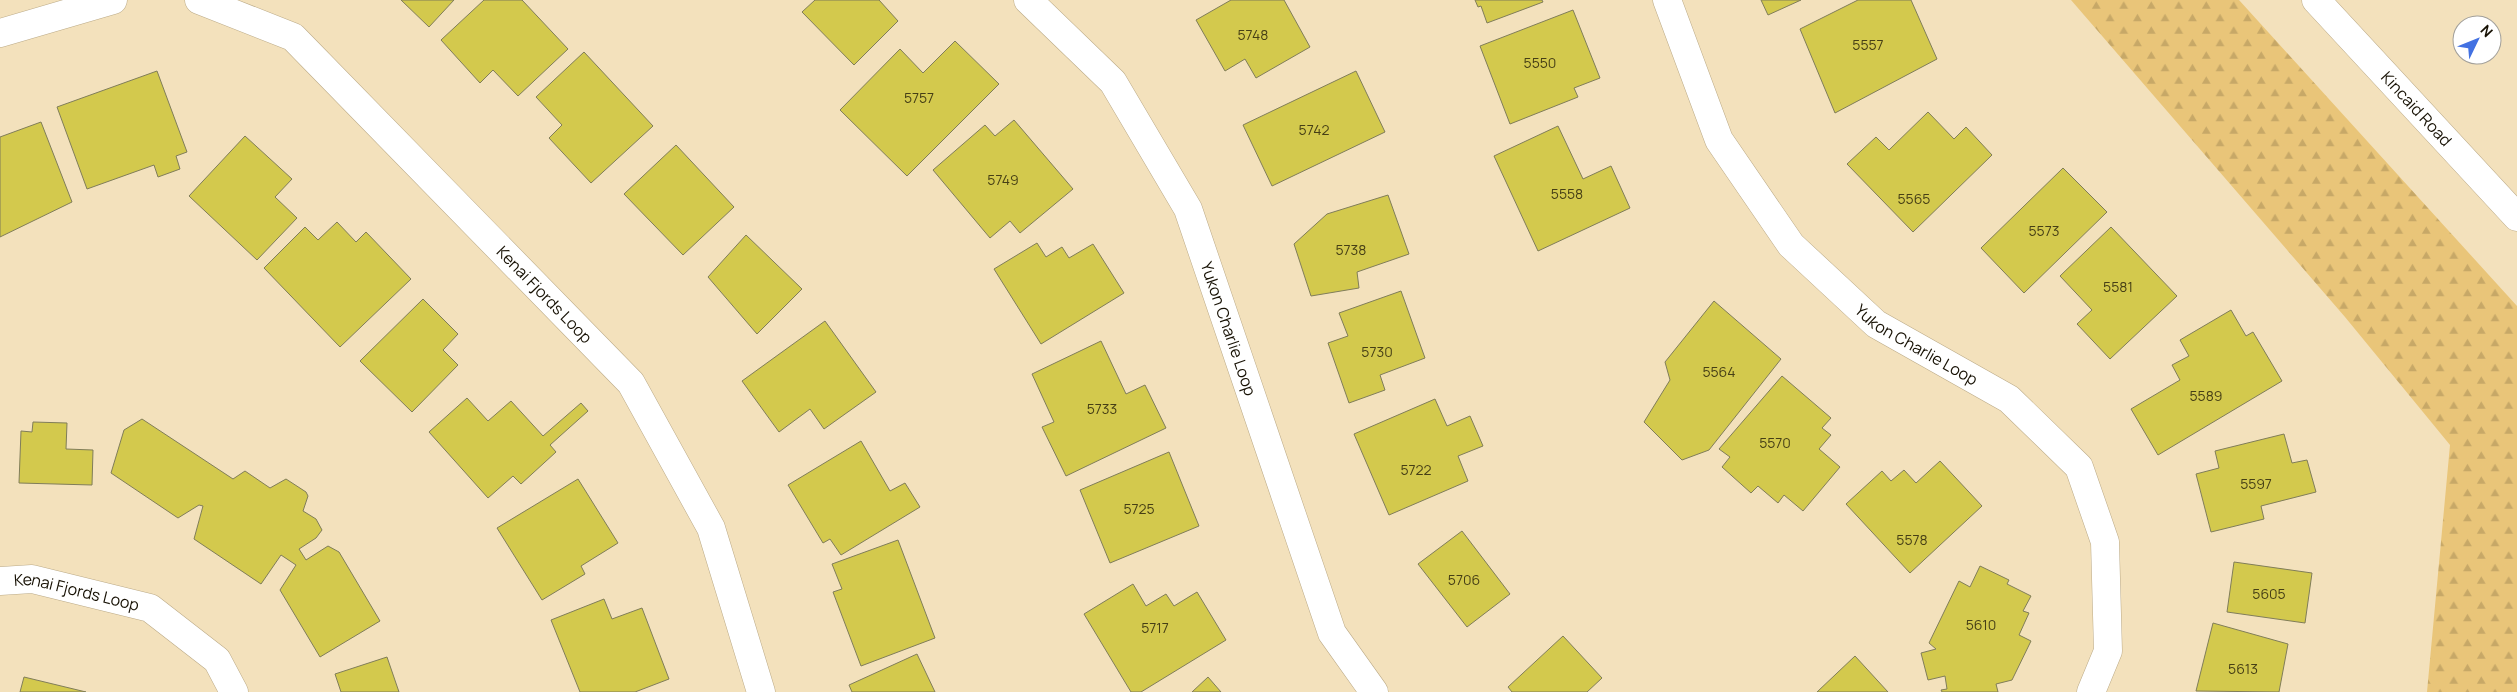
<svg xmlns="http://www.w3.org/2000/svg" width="2517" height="692" viewBox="0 0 2517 692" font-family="Manrope,sans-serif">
<defs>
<pattern id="forest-firs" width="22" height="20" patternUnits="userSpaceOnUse" patternTransform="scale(1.25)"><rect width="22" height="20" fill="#e9c579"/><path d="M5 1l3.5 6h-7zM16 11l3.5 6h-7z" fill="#c7a867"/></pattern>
</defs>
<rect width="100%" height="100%" fill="#f3e1bc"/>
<path fill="url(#forest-firs)" d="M2071,0H2239L2517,306V692H2427L2450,445L2345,317Z"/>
<path fill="#d3c94d" stroke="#807d59" d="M401,0H454L429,27Z
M484,0H522L568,49L518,96L493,70L480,83L441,40Z
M815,0H879L898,21L854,65L802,12Z
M1231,0H1284L1310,47L1256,78L1245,59L1225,71L1196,20Z
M1475,0H1542L1543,2L1487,23L1481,6L1478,7Z
M1761,0H1801L1768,15Z
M1858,0H1911L1937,59L1835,113L1800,29Z
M1573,10L1600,78L1574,88L1578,97L1510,124L1480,46Z
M955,41L999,84L907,176L840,110L900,49L923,73Z
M584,52L653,126L591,183L549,138L562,125L536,97Z
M157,71L187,152L176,156L180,169L158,177L154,165L87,189L57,107Z
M1356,71L1385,132L1272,186L1243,125Z
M1928,112L1954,139L1966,127L1992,155L1913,232L1847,164L1876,137L1889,150Z
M1014,120L1073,189L1020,233L1010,221L990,238L933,170L985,125L995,136Z
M41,122L72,202L0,237V137Z
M1558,126L1583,179L1611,166L1630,208L1538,251L1494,156Z
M245,136L292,179L275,197L297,218L257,260L189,196Z
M676,145L734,207L683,255L624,194Z
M2063,168L2107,212L2024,293L1981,248Z
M1388,195L1409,254L1357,272L1359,288L1311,296L1294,244L1327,214Z
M337,222L356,242L366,232L411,279L340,347L264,268L305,227L318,240Z
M2111,227L2177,296L2110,359L2077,324L2092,310L2060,276Z
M746,235L802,289L757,334L708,277Z
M1037,243L1046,257L1062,247L1069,258L1093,244L1124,293L1041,344L994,269Z
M1401,291L1425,358L1380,375L1385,390L1349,403L1328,343L1348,336L1339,313Z
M423,299L458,334L443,350L458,365L412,412L360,361Z
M1714,301L1781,359L1709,450L1682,460L1644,422L1670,380L1665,362Z
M2231,310L2246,336L2253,332L2282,381L2158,455L2131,409L2180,380L2172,365L2189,356L2180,340Z
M825,321L876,392L824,429L810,409L779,432L742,381Z
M1101,341L1126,394L1145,385L1166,428L1066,476L1042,427L1054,422L1032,374Z
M1782,376L1831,418L1822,428L1831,435L1819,449L1840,467L1803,511L1784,495L1778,503L1758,486L1751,493L1722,467L1730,457L1719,449Z
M467,398L488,421L511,401L543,436L581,403L588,411L550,445L556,452L521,484L513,476L488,498L429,432Z
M1435,399L1447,426L1470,416L1483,446L1458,456L1468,481L1389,515L1354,434Z
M142,419L233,479L245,471L270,488L286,479L306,492L308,496L303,511L316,519L322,530L316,538L299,549L306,560L328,546L339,552L380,621L320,657L280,590L296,565L281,555L261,584L194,539L203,506L199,505L178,518L111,473L124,430Z
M33,422L67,423L66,449L93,450L92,485L19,483L21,431L32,432Z
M2284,434L2292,463L2307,460L2316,492L2261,506L2264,519L2211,532L2196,474L2219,468L2215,451Z
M861,441L890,491L905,483L920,507L841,555L830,539L823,543L788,485Z
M1169,452L1199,526L1110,563L1080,490Z
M1940,461L1982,506L1910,573L1846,504L1882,471L1891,481L1904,470L1916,483Z
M578,479L618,543L581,566L585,574L542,600L497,528Z
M1462,531L1510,594L1467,627L1418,564Z
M898,540L935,638L861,666L833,592L842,589L832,564Z
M2234,562L2312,573L2305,623L2227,612Z
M1980,566L2009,580L2007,584L2031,596L2023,611L2029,613L2019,635L2031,641L2012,680L1996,684L1998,692H1942L1941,690L1947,689L1945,676L1928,680L1921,653L1936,649L1929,643L1959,581L1970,587Z
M1133,584L1146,606L1166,594L1174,606L1197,592L1226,640L1141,692H1131L1084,614Z
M604,599L612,619L642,608L669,679L635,692H580L551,620Z
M2213,623L2288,644L2279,692L2196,691Z
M1563,636L1602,678L1587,692H1512L1508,687Z
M917,654L935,692H852L849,685Z
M1855,656L1888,692H1817Z
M387,657L399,692H341L335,674Z
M24,677L86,692H20Z
M1208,677L1221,692H1192Z"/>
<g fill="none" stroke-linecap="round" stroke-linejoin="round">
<g stroke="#bbaa87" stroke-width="29">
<g id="street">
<path id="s1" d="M199,0L293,37L631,383L711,528L761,692"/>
<path id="s2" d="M1028,0L1113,82L1188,209L1332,633L1374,692"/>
<path id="s3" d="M1667,0L1719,140L1791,245L1876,324L2009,399L2079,467L2105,542L2108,651L2091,692"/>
<path d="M0,33L113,0"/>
<path id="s4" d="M0,581L32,579L150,608L217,660L234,692"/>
</g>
</g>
<g stroke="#bbaa87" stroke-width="29">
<g id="secondary">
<path id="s5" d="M2316,0L2517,217"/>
</g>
</g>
<use href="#street" stroke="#fff" stroke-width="28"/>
<use href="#secondary" stroke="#fff" stroke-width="28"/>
</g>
<g text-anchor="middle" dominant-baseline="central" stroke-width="4.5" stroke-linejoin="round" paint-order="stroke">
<g font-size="14" fill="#463f16">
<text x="1253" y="34">5748</text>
<text x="1868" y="44">5557</text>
<text x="1540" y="62">5550</text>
<text x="919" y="97">5757</text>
<text x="1314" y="129">5742</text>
<text x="1003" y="179">5749</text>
<text x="1567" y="193">5558</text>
<text x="1914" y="198">5565</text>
<text x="2044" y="230">5573</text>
<text x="1351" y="249">5738</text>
<text x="2118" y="286">5581</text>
<text x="1377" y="351">5730</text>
<text x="1719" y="371">5564</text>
<text x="2206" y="395">5589</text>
<text x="1102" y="408">5733</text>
<text x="1775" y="442">5570</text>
<text x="1416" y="469">5722</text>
<text x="2256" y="483">5597</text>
<text x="1139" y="508">5725</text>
<text x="1912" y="539">5578</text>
<text x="1464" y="579">5706</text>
<text x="2269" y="593">5605</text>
<text x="1981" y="624">5610</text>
<text x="1155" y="627">5717</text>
<text x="2243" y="668">5613</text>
</g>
<g font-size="16" fill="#171104" stroke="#fff">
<text stroke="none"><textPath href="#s5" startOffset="148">Kincaid Road</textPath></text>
<text stroke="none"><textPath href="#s1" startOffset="461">Kenai Fjords Loop</textPath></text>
<text stroke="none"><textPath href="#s2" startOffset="392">Yukon Charlie Loop</textPath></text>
<text stroke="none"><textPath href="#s3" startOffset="438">Yukon Charlie Loop</textPath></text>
<text stroke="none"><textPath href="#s4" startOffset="78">Kenai Fjords Loop</textPath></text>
</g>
</g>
<g transform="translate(2477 40) rotate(47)"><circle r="24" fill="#ffffff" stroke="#a2a09b"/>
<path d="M0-4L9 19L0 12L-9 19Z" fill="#4271e2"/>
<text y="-8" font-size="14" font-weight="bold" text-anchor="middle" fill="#171104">N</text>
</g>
</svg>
